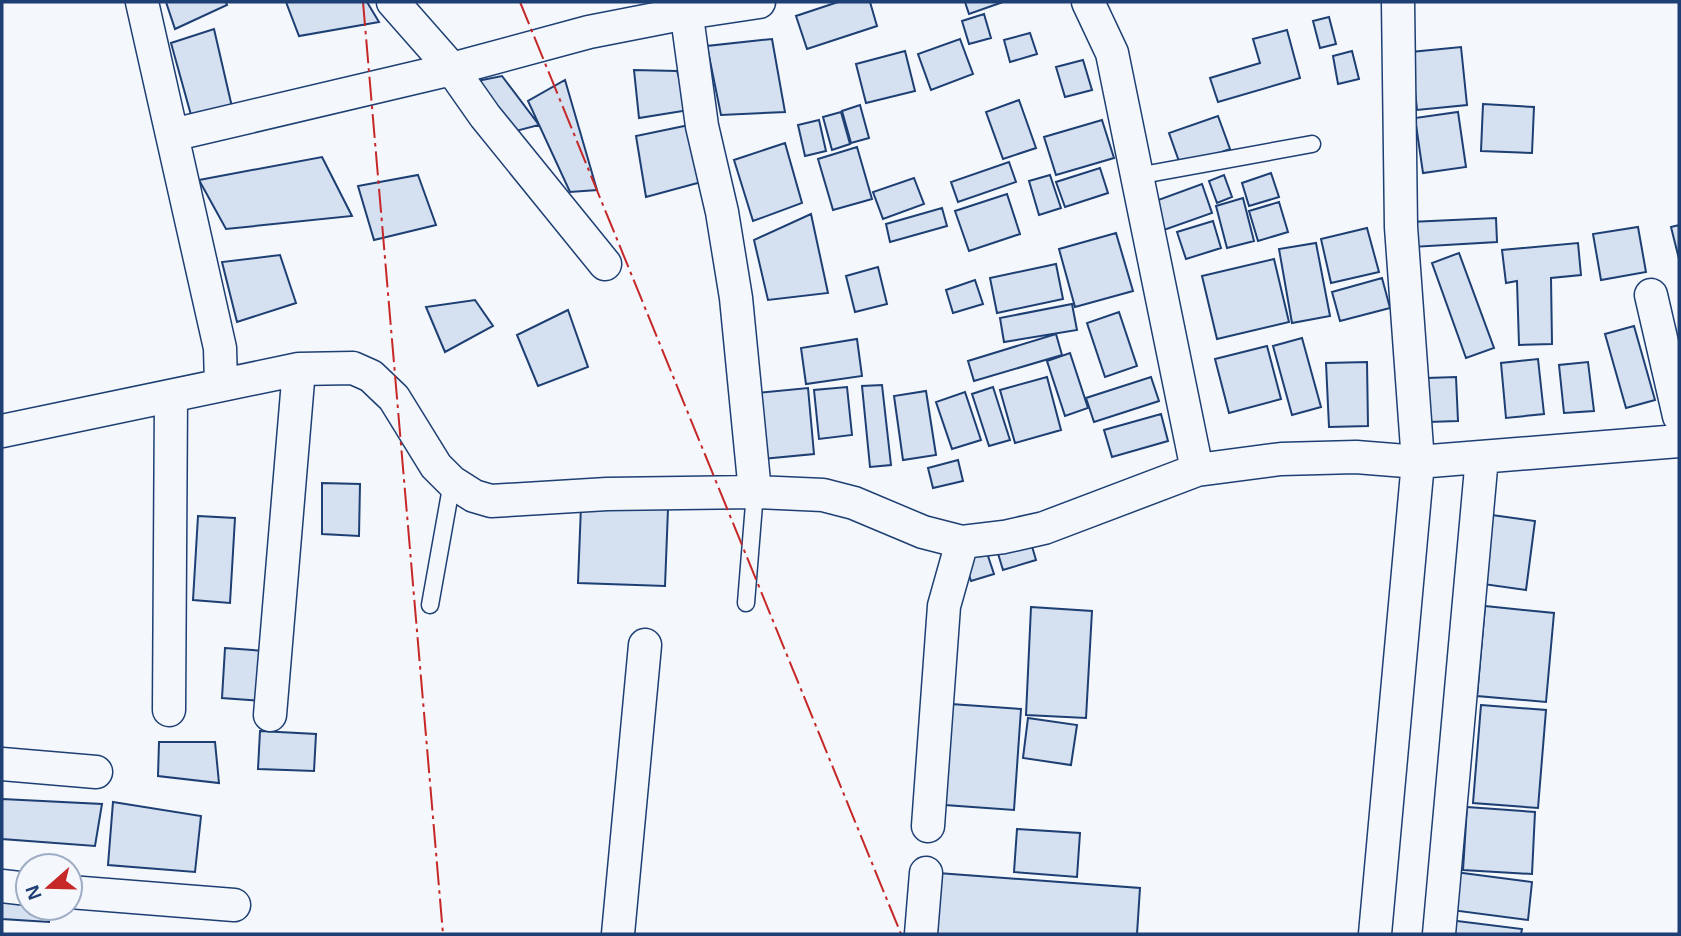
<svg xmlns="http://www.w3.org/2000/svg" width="1681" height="936" viewBox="0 0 1681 936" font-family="Arial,sans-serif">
<rect width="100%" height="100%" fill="#f4f7fb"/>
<path fill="#d5e0f0" stroke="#1d3f73" stroke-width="2" d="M166,2H226L227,5L175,29Z
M286,2H367L379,22L299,36Z
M838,2H870L877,26L807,49L796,16Z
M965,2H1003L969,14Z
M984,14L991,38L969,44L962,21Z
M1329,17L1336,44L1320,48L1313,21Z
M214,29L232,107L191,115L171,43Z
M1287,30L1300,78L1218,102L1210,78L1260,63L1253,39Z
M1030,33L1037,54L1010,62L1004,40Z
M772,39L785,112L721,115L707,46Z
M960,39L973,74L931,90L918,54Z
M1461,47L1467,105L1417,110L1411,52Z
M905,51L915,91L866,103L856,64Z
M1352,51L1359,79L1338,84L1333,56Z
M1083,60L1092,90L1065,97L1056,67Z
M634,70L677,71L689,110L639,118Z
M502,76L539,125L516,131L472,82Z
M565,80L597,190L570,192L528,101Z
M1019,100L1036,148L1003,159L986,112Z
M1483,104L1534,107L1532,153L1481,151Z
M860,105L869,138L851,143L842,111Z
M841,112L850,144L832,150L823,117Z
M1458,112L1466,167L1423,173L1415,118Z
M1218,116L1230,149L1181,167L1169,133Z
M819,120L826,151L805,156L798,125Z
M1102,120L1114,158L1056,175L1044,137Z
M694,124L705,181L646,197L636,136Z
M785,143L802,203L753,221L734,160Z
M857,147L872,199L833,210L818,159Z
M322,157L352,216L226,229L199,180Z
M1009,162L1016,182L958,202L951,182Z
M1100,168L1108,193L1065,207L1056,182Z
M1271,173L1279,197L1249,206L1242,183Z
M418,175L436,225L374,240L358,186Z
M1050,175L1061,208L1039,215L1029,181Z
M1224,175L1232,197L1217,203L1209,181Z
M914,178L924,204L883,219L873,192Z
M1202,184L1212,213L1161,231L1150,203Z
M1007,194L1020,234L969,251L955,211Z
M1243,198L1254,241L1227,248L1216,206Z
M1279,202L1288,232L1258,241L1249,211Z
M942,208L947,226L890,242L886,224Z
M811,214L828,293L768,300L754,240Z
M1496,218L1497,242L1412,247L1410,222Z
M1213,221L1221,248L1186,259L1177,232Z
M1679,225V259L1671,227Z
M1638,227L1646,272L1601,280L1593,234Z
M1367,228L1379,272L1331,283L1321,239Z
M1116,233L1133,291L1075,307L1059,249Z
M1316,243L1330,316L1292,323L1279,249Z
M1578,243L1581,275L1551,278L1552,344L1519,345L1517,281L1506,283L1502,250Z
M1459,253L1494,348L1466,358L1432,263Z
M280,255L296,303L237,322L222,262Z
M1274,259L1289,322L1217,339L1202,276Z
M1056,264L1063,299L997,313L990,278Z
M878,267L887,304L855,312L846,276Z
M1382,278L1390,308L1340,321L1332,292Z
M975,280L983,304L953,313L946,290Z
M475,300L493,326L445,352L426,307Z
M1072,304L1077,330L1004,342L1000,318Z
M568,310L588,367L538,386L517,335Z
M1119,312L1137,366L1105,377L1087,323Z
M1634,326L1655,400L1626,408L1605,334Z
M1056,334L1062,355L974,381L968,361Z
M1302,338L1321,407L1292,415L1273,346Z
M857,339L862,376L806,384L801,348Z
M1267,346L1281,399L1229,413L1215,359Z
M1070,353L1088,408L1065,416L1047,361Z
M1538,359L1544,414L1506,418L1501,363Z
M1367,362L1368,426L1329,427L1326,363Z
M1588,362L1594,411L1564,413L1559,365Z
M1047,377L1061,430L1015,443L1000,390Z
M1151,377L1159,401L1094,422L1086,398Z
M1456,377L1458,421L1428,422L1427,378Z
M882,385L891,465L870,467L862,386Z
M847,387L852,435L819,439L814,390Z
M993,387L1010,440L989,446L972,394Z
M808,388L814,454L762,459L756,393Z
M926,391L936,455L903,460L894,396Z
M965,392L981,440L952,449L936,402Z
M1161,414L1168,441L1112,457L1104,430Z
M958,460L963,481L933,488L928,468Z
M322,483L360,484L359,536L322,534Z
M581,506L668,509L665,586L578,583Z
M1492,515L1535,521L1526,590L1483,584Z
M198,516L235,518L230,603L193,600Z
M1029,536L1036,560L1003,570L996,547Z
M986,550L994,574L971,581L963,557Z
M1485,606L1554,613L1546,702L1477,696Z
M1031,607L1092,611L1086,718L1026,715Z
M225,648L265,651L262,701L222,698Z
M951,704L1021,709L1014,810L945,805Z
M1481,705L1546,710L1538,808L1473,803Z
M1028,718L1077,725L1071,765L1023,758Z
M260,731L316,734L314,771L258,769Z
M159,742H215L219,783L158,776Z
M2,799L102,804L95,846L2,839Z
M113,802L201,816L195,872L108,865Z
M1467,807L1535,812L1532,874L1463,870Z
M1017,829L1080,833L1077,877L1014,872Z
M1455,872L1532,882L1528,920L1451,910Z
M938,873L1140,888L1137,934H933Z
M2,893L28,895V908H49V922L2,919Z
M1449,920L1522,929L1521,934H1448Z"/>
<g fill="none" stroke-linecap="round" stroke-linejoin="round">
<g stroke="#1d3f73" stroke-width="19">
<path id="lane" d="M1137,176L1312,144
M746,603L755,492
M430,605L452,482"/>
</g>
<g stroke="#1d3f73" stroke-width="35">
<path id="street" d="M142,2L220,348L221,384
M393,2L452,69L485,116L605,264
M685,2L702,126L722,212L736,298L755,492
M1088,2L1112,53L1197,470
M172,135L452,69L589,32L686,13L759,2
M1651,295L1679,416
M2,431L299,369L353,368L371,376L394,398L436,466L452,482L474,496L491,501L607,494L755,492L823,495L854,503L923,532L962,542L1004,537L1044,528L1197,470L1281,459L1356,457L1418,462L1679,441
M169,710L171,397
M270,715L299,369
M2,764L96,772
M928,826L944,606L962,542
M2,886L28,889
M70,892L234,905
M618,934L645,645
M921,934L926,873
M1375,934L1418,462L1401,227L1398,2
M1439,934L1482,457"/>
</g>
<use href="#lane" stroke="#f4f7fb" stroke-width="16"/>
<use href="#street" stroke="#f4f7fb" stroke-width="32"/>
<path stroke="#c62828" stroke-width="2" stroke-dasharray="24 5 3.5 5" stroke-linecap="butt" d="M363,2L443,934
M520,2L901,934"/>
</g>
<rect width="1681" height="936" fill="none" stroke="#1d3f73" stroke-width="7"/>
<g transform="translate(49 887) rotate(250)"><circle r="33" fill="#f4f7fb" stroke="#9eadc5" stroke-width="2"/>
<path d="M0-5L12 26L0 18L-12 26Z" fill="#c62828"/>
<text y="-10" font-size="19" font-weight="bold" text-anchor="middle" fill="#1d3f73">N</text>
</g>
</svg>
